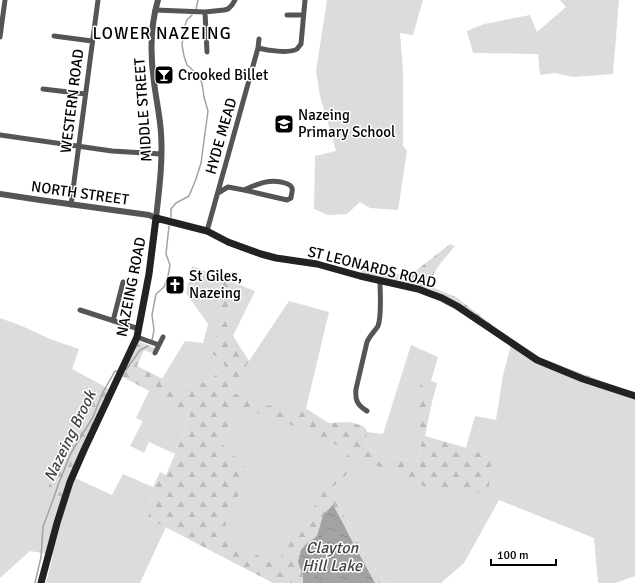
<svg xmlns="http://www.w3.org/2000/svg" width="635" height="583" viewBox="0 0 635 583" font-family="Signika,sans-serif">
<defs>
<pattern id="forest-firs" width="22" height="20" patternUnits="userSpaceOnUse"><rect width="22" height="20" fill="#dcdcdc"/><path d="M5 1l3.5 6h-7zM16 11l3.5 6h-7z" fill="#bbb"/></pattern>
<pattern id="water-ripples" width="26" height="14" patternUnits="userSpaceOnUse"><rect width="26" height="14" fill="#a3a3a3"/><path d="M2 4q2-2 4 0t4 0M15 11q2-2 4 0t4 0" fill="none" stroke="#8b8b8b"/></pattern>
</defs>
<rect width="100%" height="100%" fill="#fff"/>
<path fill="#dcdcdc" d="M327,0H423L413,35L400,33L403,71V146L407,151L398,210L370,208L360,202L347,214L328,215L314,209L315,156L336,151L320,96L316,71Z
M560,0H619L613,74L573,77L555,73L540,75L538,54L473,53L467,31L484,24L530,15L537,32L566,7Z
M192,266L222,278L219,296L222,323L215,338L204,348L220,359L225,366L209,381L181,388L162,379L185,341L203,343L208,324L186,293Z
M255,291L233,336L228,328L226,311Z
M289,301L329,312L303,421L427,488L492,460L474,450L466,448L475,416L496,420L503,375L511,345L534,361L630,398L635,399V576L615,583H598L594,538L499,500L464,563L441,583H386L365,555L343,514L334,494L276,565L214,533L223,445L241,395L231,393L249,361Z
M0,318L22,326L50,339L79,349L72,369L100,384L46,491L75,478L112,495L123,474L153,487L148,518L166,527L140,583H46L53,555L30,551L0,578Z
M411,345L438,357L431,381L437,383L432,402L419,381V433L421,446L417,463L395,458L386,459L375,452L366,449L367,432L383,434Z
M149,391L190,416L175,454L149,442L144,453L130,446L143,421L136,418Z"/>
<path fill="url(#forest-firs)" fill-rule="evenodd" d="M450,244L455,246L440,264L427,285L456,297L499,330L541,358L623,389L635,392V399L630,398L534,361L494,330L422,292L361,279L363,267L409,276Z
M222,278L255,291L226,311L228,328L249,361L231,393L241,395L261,405L305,408L329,423L350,422L363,426L367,430L366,449L375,452L386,459L395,458L417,463L421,446L414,403L419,380L432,402L425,436L474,450L492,460L488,494L427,488L418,483L383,469L366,460L357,461L340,482L326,490L334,494L343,514L365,555L386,583H375L347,530L323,515L317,536L306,544L298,562L303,576V583H273L148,518L153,487L160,472L166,475L175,454L190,416L149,391L121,376L139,341L155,348L152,353L144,350L137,366L181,388L209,381L225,366L220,359L204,348L215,338L222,323L219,296ZM236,410L252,411L305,430L329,442L351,451L340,464L325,490L276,565L214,532L215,527L225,526L249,470L223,445Z
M100,384L114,392L75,478L68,499L46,491Z"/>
<path fill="url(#water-ripples)" d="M333,505L375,583H303V576L298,562L301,550L306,544L317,536L323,515Z"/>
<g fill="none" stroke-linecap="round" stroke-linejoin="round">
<path stroke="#a3a3a3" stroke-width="1.5" d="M196,9L198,0
M171,217V209L176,203L189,196L196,179L201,163L208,111L204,97L202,83L197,74L187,65L184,56L182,45L184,28L187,20L192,15
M152,340L154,330L152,315L156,294L164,287L168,276L170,265L166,254L169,226
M126,370L140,350L148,346
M35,583L41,557L43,527L54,497L58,485L71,453L93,417L102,394L115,371H118"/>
<path stroke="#555" stroke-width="5" d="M155,10L205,12L224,10L228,9L232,5L235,0
M205,12L207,52
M287,15H303
M54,36L92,41
M0,37L5,0
M258,48C266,50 289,54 297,49C298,48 300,45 301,44L305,0
M43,89L85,94
M0,135L112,151L161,154
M218,193L228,187L244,190L287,200L291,198C291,195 293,191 292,188C291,185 288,184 285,183C271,178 257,184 244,190
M71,205L98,0
M207,231L258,48L259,39
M80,310L139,329
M113,321L123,282
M137,337L159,345
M155,353L163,337
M367,411C357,405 355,400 356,389L367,342C370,335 375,331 378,326C382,316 380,292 380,281"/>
<path stroke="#555" stroke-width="6" d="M0,194L40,200L149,215L156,218C159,191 163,161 161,133C160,116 156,99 154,82C150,54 150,27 158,0"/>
<path stroke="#222" stroke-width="7" d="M41,583L57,523L70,482L84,450L137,337L149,274L156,218L207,231L228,242L261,254L276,258L317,264L360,276L418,289L431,294L442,298L457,306L537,360L583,379L635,396"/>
</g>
<defs>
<g id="bar-square" transform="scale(1)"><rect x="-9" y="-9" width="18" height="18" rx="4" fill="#000" stroke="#fff"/><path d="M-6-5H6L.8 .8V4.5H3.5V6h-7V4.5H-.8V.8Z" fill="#fff"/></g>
<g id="school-square" transform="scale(1)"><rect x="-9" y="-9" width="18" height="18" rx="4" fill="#000" stroke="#fff"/><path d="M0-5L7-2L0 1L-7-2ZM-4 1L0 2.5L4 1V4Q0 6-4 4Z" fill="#fff"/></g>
<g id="church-square" transform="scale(1)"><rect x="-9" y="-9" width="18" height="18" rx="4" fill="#000" stroke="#fff"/><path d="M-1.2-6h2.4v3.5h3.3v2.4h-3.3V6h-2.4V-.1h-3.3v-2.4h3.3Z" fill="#fff"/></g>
</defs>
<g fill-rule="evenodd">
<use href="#bar-square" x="164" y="75"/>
<use href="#school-square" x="284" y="124"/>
<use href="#church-square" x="175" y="285"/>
</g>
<g text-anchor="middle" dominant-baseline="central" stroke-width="3" stroke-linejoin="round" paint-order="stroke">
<g font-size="15" fill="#000" stroke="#fff" text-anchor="start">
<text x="178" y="75">Crooked Billet</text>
<text x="298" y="115">Nazeing<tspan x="298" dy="17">Primary School</tspan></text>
<text x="189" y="276">St Giles,<tspan x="189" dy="17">Nazeing</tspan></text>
</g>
<g font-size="15" fill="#000" stroke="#fff">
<text transform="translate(72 101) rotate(-83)">WESTERN ROAD</text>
<text transform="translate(143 110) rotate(-94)">MIDDLE STREET</text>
<text transform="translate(221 136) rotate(-74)">HYDE MEAD</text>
<text transform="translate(80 193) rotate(8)">NORTH STREET</text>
<text transform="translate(372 267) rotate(14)">ST LEONARDS ROAD</text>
<text transform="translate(131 287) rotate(-79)">NAZEING ROAD</text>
</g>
<g font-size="16" font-style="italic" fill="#444" stroke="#fff">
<text transform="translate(70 436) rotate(-64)">Nazeing Brook</text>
<text x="332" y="548">Clayton<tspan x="332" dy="18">Hill Lake</tspan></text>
</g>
<g font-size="17" letter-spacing="1" fill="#000" stroke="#fff">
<text x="162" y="33">LOWER NAZEING</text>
</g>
</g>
<path d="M491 559v6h65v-6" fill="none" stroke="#000000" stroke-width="2"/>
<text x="497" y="559" font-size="12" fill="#000000" stroke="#ffffff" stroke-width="3" paint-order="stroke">100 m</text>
</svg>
